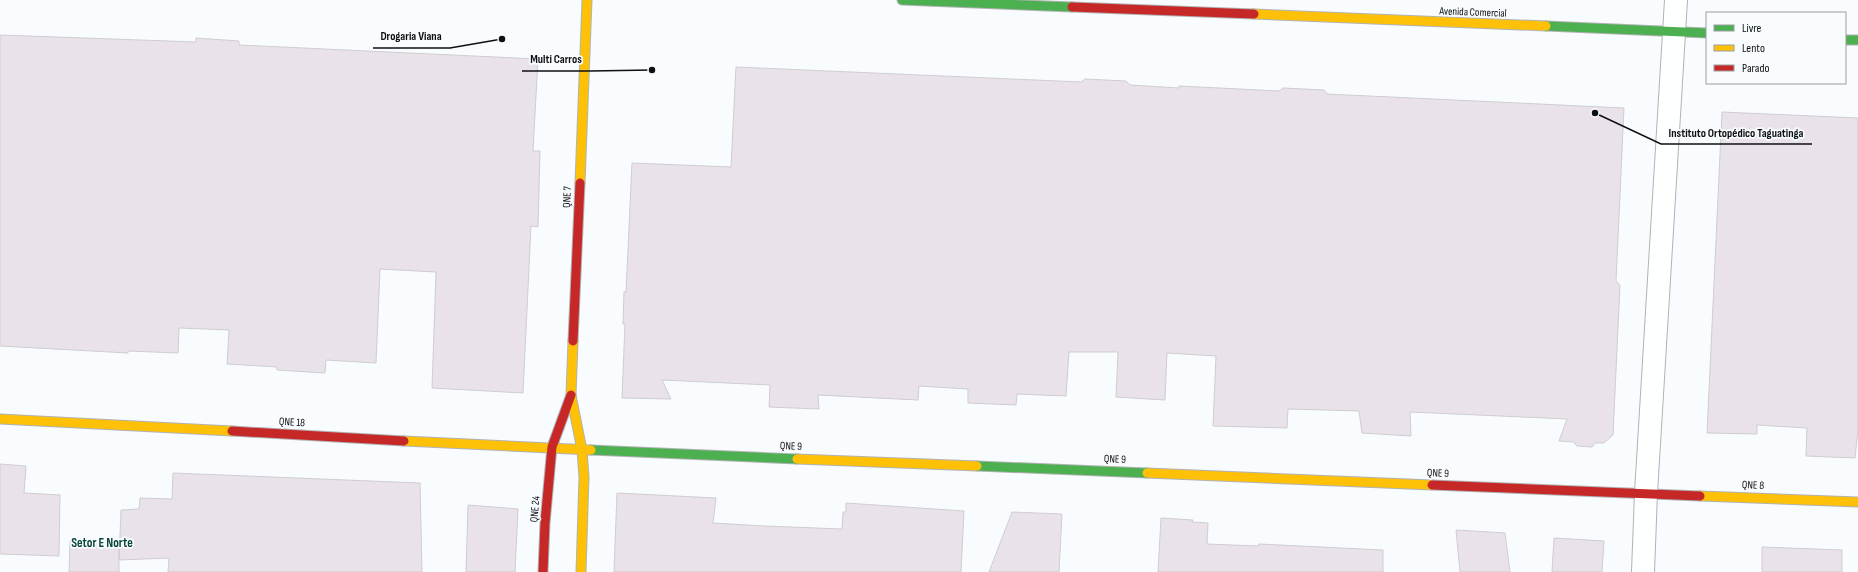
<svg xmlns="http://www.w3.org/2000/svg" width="1858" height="572" viewBox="0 0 1858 572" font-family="'Sofia Sans Condensed',sans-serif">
<rect width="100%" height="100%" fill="#f9fcfe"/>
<path fill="#eae2ea" stroke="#cecdcf" d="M0,35L196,42V38L239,41V45L538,59L533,151H540L538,227L531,226L523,393L432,388L436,272L380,269L376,363L326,360L325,373L277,370V367L227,364L229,330L179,328L178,353L128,351V353L0,346Z
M736,67L1081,82L1085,79L1126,81L1130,85L1179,88V86L1279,91L1283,88L1324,90L1327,94L1624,108L1616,281L1620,285L1613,435L1604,443H1595L1592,447L1577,446L1573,442L1559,441L1567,419L1410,412L1411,436L1362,433L1359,411L1288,409L1287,428L1213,426L1216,356L1167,353L1165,400L1116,397L1118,352H1069L1066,396L1017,394L1016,405L968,403V389L919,386L918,400L818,395L819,409L769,407L770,385L662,380L671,399L622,398L625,324H623L624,292H626L632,163L731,167Z
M1722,112L1858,118V430L1855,458L1806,456L1807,428L1757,425V434L1707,433Z
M0,464L26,466L24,493L60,495L59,556L0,554Z
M173,473L420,483L422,572H168L169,558L119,560L121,510L139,509L140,498L172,499Z
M617,493L716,498L713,523L764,526L842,529L843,512H846V503L964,511L961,572H614Z
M468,505L518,509L515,572H466Z
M1012,512L1062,514L1059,572H989Z
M1161,518L1193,520L1192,522L1208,523L1207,544L1258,546L1259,544L1383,550V572H1158Z
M1456,530L1505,533L1510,572H1460Z
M1554,538L1604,541L1602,572H1552Z
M70,541L119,543V572H69Z
M1762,547L1842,550V572H1762Z"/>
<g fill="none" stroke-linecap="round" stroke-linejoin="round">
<g stroke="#b0b2b4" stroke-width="24">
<path id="street" d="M1643,572L1646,493L1676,0"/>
</g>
<g stroke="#b0b2b4" stroke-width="11">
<path id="fast" d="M902,0L1072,7
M1546,26L1707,33
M1845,40H1858
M591,450L797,459
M977,466L1147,473"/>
</g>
<g stroke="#b0b2b4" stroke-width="11">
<path id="slow" d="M1254,14L1546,26
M580,183L587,0
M573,341L571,395L582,450L584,477L581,572
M0,419L232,431
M404,441L591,450
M797,459L977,466
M1147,473L1432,485
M1700,496L1858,502"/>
</g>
<g stroke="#b0b2b4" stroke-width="11">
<path id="jam" d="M1072,7L1254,14
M573,341L580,183
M232,431L404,441
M1432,485L1700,496
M543,572L545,523L552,447L571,395"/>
</g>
<use href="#street" stroke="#feffff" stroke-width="22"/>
<use href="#fast" stroke="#4caf50" stroke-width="9"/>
<use href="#slow" stroke="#ffc107" stroke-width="9"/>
<use href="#jam" stroke="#c62828" stroke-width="9"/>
</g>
<g text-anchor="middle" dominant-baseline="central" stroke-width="3.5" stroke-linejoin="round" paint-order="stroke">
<g font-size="11" fill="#0d1012" stroke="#f8fcff">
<text transform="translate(1473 12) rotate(2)">Avenida Comercial</text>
<text transform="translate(567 197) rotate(-88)">QNE 7</text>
<text transform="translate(292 422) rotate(3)">QNE 18</text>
<text transform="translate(791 446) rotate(2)">QNE 9</text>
<text transform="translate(1115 459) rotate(2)">QNE 9</text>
<text transform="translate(1438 473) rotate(2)">QNE 9</text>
<text transform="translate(1753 485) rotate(2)">QNE 8</text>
<text transform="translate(535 509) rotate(-85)">QNE 24</text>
</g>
<g font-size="13" font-weight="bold" fill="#094439" stroke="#f8fcff">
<text x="102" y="543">Setor E Norte</text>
</g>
</g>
<path fill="none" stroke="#0d1012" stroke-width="1.5" d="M502 39L450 48H373M652 70L590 71H522M1595 113L1661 144H1812"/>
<g fill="#0d1012" stroke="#f8fcff" stroke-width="1.5">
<circle cx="502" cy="39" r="4"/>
<circle cx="652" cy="70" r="4"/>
<circle cx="1595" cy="113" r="4"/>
</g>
<g font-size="12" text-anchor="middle" font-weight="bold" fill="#0d1012" stroke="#f8fcff" stroke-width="3.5" stroke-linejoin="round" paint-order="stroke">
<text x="411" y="40">Drogaria Viana</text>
<text x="556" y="63">Multi Carros</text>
<text x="1736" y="137">Instituto Ortopédico Taguatinga</text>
</g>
<rect x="1706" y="12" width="140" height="72" fill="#f8fcff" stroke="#9a9ea0"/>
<rect x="1714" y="25" width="20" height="6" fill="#4caf50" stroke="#9a9ea0"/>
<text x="1742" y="32" font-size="12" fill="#0d1012">Livre</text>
<rect x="1714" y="45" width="20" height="6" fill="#ffc107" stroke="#9a9ea0"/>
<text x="1742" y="52" font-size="12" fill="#0d1012">Lento</text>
<rect x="1714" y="65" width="20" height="6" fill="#c62828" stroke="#9a9ea0"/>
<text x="1742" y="72" font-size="12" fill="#0d1012">Parado</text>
</svg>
